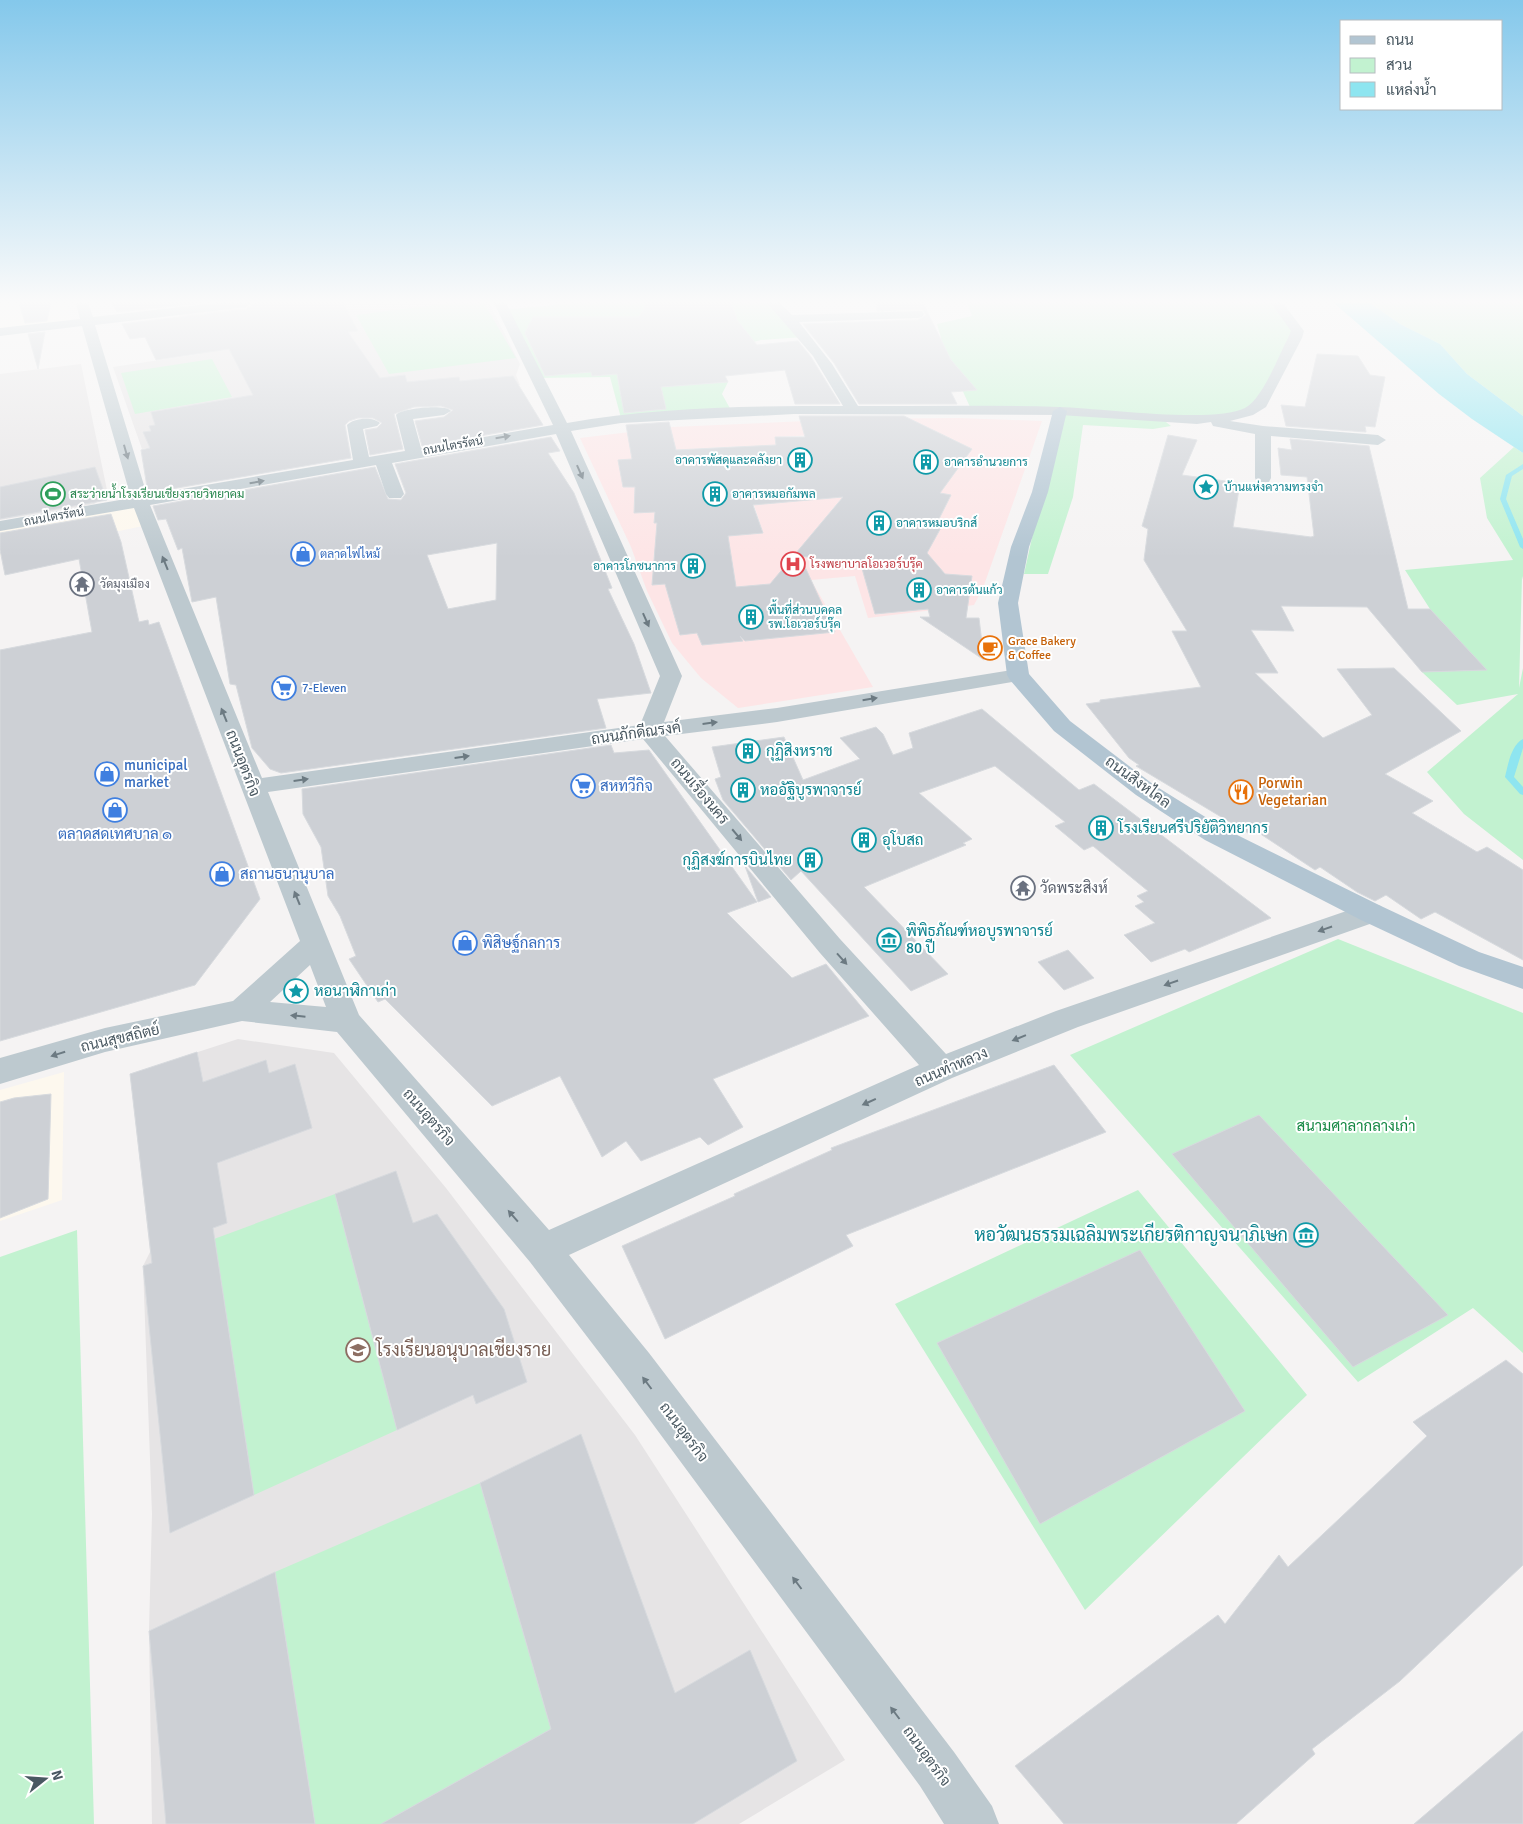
<svg xmlns="http://www.w3.org/2000/svg" width="1523" height="1824" viewBox="0 0 1523 1824" font-family="Signika,Sarabun,sans-serif">
<rect width="100%" height="100%" fill="#f5f3f3"/>
<path fill="#fdf8ee" d="M0,303H67L71,321L0,330Z
M137,506L143,526L0,556V529Z
M64,1072L62,1200L0,1221V1090Z"/>
<path fill="#e6e4e5" d="M280,303H489L520,364L516,375L520,385L280,410L288,426L142,449L113,367L200,354L178,314Z
M81,364L108,495L94,504L0,520V374Z
M238,1039L334,1053L446,1188L635,1435L845,1760L739,1824H152L149,1631L152,1514L143,1266L150,1252L130,1074Z"/>
<path fill="#fde5e6" fill-rule="evenodd" d="M959,418L1042,421L983,588L974,605L868,618L855,576L811,580L873,687L738,708L701,678L672,643L647,591L631,547L580,438L672,427L851,419ZM836,434L776,446L775,438V437ZM746,446L754,505L763,533L662,541V523H654L655,512H634L635,487H623L619,461L653,457L673,450ZM971,449L943,489L908,483ZM937,493L951,495L941,515L932,522L943,524L936,537L865,566L821,559L800,549L840,500L854,502ZM730,548L735,580L652,585L654,552ZM939,567L945,574L972,576L958,606L875,614L863,571Z"/>
<path fill="#c2f2d0" d="M450,303H484L516,358L389,374L356,315Z
M574,303H771L803,337L761,340L735,347L718,362L728,382L722,394L732,412L621,418L610,377L535,378L503,310Z
M967,303H1275L1298,331L1261,404L1231,416L1161,418L1171,426L1153,429L1083,425L1073,497L1048,574H1024L1060,411L970,407L960,385L900,341L941,338L937,324L972,316Z
M1370,303H1523V416L1467,374L1440,344L1400,324Z
M212,359L232,397L135,414L121,373Z
M1514,447L1523,453V580L1522,576L1519,688L1523,668V860L1464,814L1427,772L1518,694L1457,705L1422,672L1486,670L1430,609L1405,570L1513,560L1487,518L1480,478Z
M1338,939L1523,1013V1353L1473,1308L1358,1382L1070,1055Z
M1138,1190L1307,1395L1085,1610L895,1304Z
M335,1194L397,1430L254,1495L214,1239Z
M77,1230L94,1824H0V1257Z
M480,1483L551,1729L381,1824H315L275,1572Z"/>
<path fill="#8ee5f0" d="M1334,303H1370L1400,324L1440,344L1467,374L1523,416V453L1472,419L1439,394Z"/>
<g fill="none" stroke-linecap="round" stroke-linejoin="round">
<path fill="#8ee5f0" fill-rule="evenodd" d="M1523,464V469L1512,476L1506,499L1523,539V549L1520,547L1500,499L1506,475Z
M1523,739V748L1514,777L1523,787V795L1520,794L1505,777C1508,765 1511,745 1523,739Z"/>
</g>
<path fill="#cdd0d5" stroke="#d7dade" fill-rule="evenodd" d="M19,303H51L47,321L25,323Z
M112,303H202L117,312Z
M254,303H343L358,331L348,332L380,378L405,375L407,382L459,377L460,381L513,376L543,425L422,446L415,421L444,417L453,410L441,406L414,407L394,414L403,449L370,455L365,430L377,428L382,423L373,418H358L349,421L345,425L351,458L148,493L141,450L150,448L143,432L151,431L149,426L155,425L151,412L253,395L229,349L156,360L145,337L130,339L122,324L246,309Z
M647,303H732L737,320L757,345L798,341L811,357L840,404H795L785,370L725,376L728,382L661,387L666,409L624,413L617,374L592,376L591,372L545,376L525,333L533,317H639Z
M876,303H923L951,360L977,390L951,392L957,404H859L834,363L803,324L918,320L926,315L922,309L877,311Z
M45,332L38,369L28,334Z
M1317,354L1358,356L1370,375L1385,377L1375,427L1365,426L1366,432L1286,426L1281,405L1305,407Z
M799,416H904L972,449L940,493L951,495L937,523L943,524L927,553L945,574L972,576L966,618H979L984,660L920,617H930L928,609L875,614L861,565L800,556L835,632L745,641L740,636L743,641L702,645L697,633L680,635L665,584L652,585L657,523H654L655,512L634,513L635,487H623L618,460L632,459L626,425L669,422L676,450L776,445L775,437H805ZM843,497L770,584L736,587L728,536L763,533L753,505Z
M1168,435L1197,440L1182,475L1240,483L1233,527L1311,537L1314,536L1307,477L1281,475L1278,448L1292,450L1290,439L1369,446L1408,609H1430L1487,670L1422,672L1367,607L1281,606L1294,631L1251,630L1278,673H1255L1323,738L1372,715L1337,669L1394,668L1461,731L1385,774L1433,801L1412,813L1477,852L1487,847L1523,870V960L1435,912L1421,919L1386,895L1375,901L1357,892L1320,867L1315,870L1253,829L1248,833L1136,766L1139,765L1129,758L1086,704L1100,702V700L1201,687L1172,631H1187L1144,560L1148,529L1142,526Z
M551,437L560,451L548,453L574,493L612,588L608,589L634,644L651,693L597,699L606,728L281,773L270,769L252,748L236,685L230,684L216,597L192,602L182,548L178,550L166,519L158,520L153,506L375,467L388,499L401,500L406,493L395,464ZM497,543L496,600L448,609L427,555Z
M95,467L107,500L0,519V487Z
M111,514L121,542L139,622L148,620L149,625L159,622L260,899L195,985L0,1041V650L92,632L79,559L5,575L0,550V533Z
M982,709L1079,790L1094,784L1271,918L1189,952L1185,949L1151,962L1124,935L1155,923L1135,906L1144,902L1137,896L1148,891L1093,846L1084,850L1055,826L1065,822L995,766L919,793L972,839L963,843L966,845L864,887L948,974L911,991L801,871L791,880L723,800L715,779L721,777L712,747L784,737L803,780L860,759L840,738L876,727L883,734L893,755L913,748L909,733Z
M611,745L614,753L649,750L757,902L727,913L792,978L826,964L869,1016L713,1079L743,1127L708,1145L700,1137L641,1161L626,1141L602,1157L560,1076L492,1106L385,999L378,1002L349,959L356,956L340,916L328,896L321,847L303,814L302,789Z
M745,866L771,897L758,902Z
M1068,950L1094,978L1064,990L1038,962Z
M197,1052L203,1082L266,1060L269,1073L295,1064L312,1128L217,1163L227,1223L213,1228L254,1495L170,1533L143,1266L152,1263L130,1074Z
M1054,1065L1106,1132L846,1235L853,1246L665,1339L622,1246L735,1196L734,1194L832,1150L831,1148Z
M51,1094L48,1199L0,1218V1102L14,1098Z
M1259,1115L1448,1315L1353,1367L1172,1154Z
M396,1171L413,1223L437,1214L504,1309L527,1382L476,1404L473,1395L397,1430L335,1194Z
M1140,1250L1245,1411L1040,1524L937,1343Z
M1506,1360L1523,1374V1565L1400,1681L1312,1749L1315,1754L1236,1824H1064L1015,1766L1218,1615L1225,1624L1279,1555L1288,1567L1427,1436L1413,1422Z
M581,1434L675,1693L750,1650L797,1761L693,1824H381L551,1729L480,1483Z
M275,1572L315,1824H166L149,1631Z
M1523,1731V1824H1414Z"/>
<g fill="none" stroke-linecap="round" stroke-linejoin="round">
<path fill="#bdc9cf" fill-rule="evenodd" d="M76,303H88L93,317L217,303H252L246,307L95,325L147,495L353,460L347,425C353,418 373,416 380,423L377,426L363,429L369,457L405,451L396,415C402,408 446,404 451,411L444,415L413,419L421,448L553,425L494,303H506L567,423C657,407 751,406 843,406L813,356L767,303H780L792,315L922,311L924,314L922,317L918,318L799,322L832,364L858,406C925,406 992,405 1059,407C1099,408 1214,424 1245,408C1263,398 1278,357 1288,338L1291,331L1271,303H1283L1304,331L1302,338L1266,407L1253,415L1230,421L1263,426L1378,435L1386,440L1378,445L1271,436V478L1269,482H1257L1255,478V434L1213,426L1211,422L1197,424L1060,415L794,414L621,423L571,431L682,676L664,722L777,708L1018,669L1026,670L1029,675L1026,680L1018,681L777,722L665,736L840,939L946,1054L1056,1011L1361,906L1371,903L1381,906L1385,913L1381,920L1078,1027L952,1078L569,1255L649,1353L954,1752L992,1806L999,1824H944L920,1786L621,1381L530,1262L337,1032L242,1021L105,1052L0,1084V1058L105,1028L233,1001L300,941L134,508L0,531V521L131,498L82,326L0,336V328L80,319ZM556,434L660,676L640,725L262,778L150,505L376,465L386,494L389,498H401L404,494L392,463ZM643,739L820,953L919,1065L549,1230L359,1015L268,792ZM310,965L326,1007L270,1002Z"/>
<path fill="#b2c5d2" fill-rule="evenodd" d="M1060,407L1067,411L1048,492L1029,547L1018,603L1029,674L1070,721L1154,785L1223,828L1381,906L1479,952L1523,967V989L1459,966L1361,920L1205,840L1136,795L1054,731L1010,680L1007,675L998,603L1011,547L1032,492L1053,411Z"/>
</g>
<defs><path id="oneway-solid" d="M-6-.8H1V-3.2L6.5 0L1 3.2V.8H-6Z" transform="scale(1.25)"/></defs>
<g fill="#6c7a82">
<use href="#oneway-solid" transform="translate(503 437) rotate(-10)"/>
<use href="#oneway-solid" transform="translate(126 452) rotate(74)"/>
<use href="#oneway-solid" transform="translate(580 472) rotate(66)"/>
<use href="#oneway-solid" transform="translate(257 482) rotate(-10)"/>
<use href="#oneway-solid" transform="translate(165 563) rotate(-112)"/>
<use href="#oneway-solid" transform="translate(646 620) rotate(66)"/>
<use href="#oneway-solid" transform="translate(870 699) rotate(-9)"/>
<use href="#oneway-solid" transform="translate(224 715) rotate(-112)"/>
<use href="#oneway-solid" transform="translate(710 723) rotate(-7)"/>
<use href="#oneway-solid" transform="translate(462 757) rotate(-8)"/>
<use href="#oneway-solid" transform="translate(301 780) rotate(-8)"/>
<use href="#oneway-solid" transform="translate(737 835) rotate(50)"/>
<use href="#oneway-solid" transform="translate(297 898) rotate(-112)"/>
<use href="#oneway-solid" transform="translate(1325 929) rotate(161)"/>
<use href="#oneway-solid" transform="translate(842 959) rotate(48)"/>
<use href="#oneway-solid" transform="translate(1171 983) rotate(161)"/>
<use href="#oneway-solid" transform="translate(298 1016) rotate(-174)"/>
<use href="#oneway-solid" transform="translate(1019 1038) rotate(158)"/>
<use href="#oneway-solid" transform="translate(58 1054) rotate(163)"/>
<use href="#oneway-solid" transform="translate(869 1102) rotate(156)"/>
<use href="#oneway-solid" transform="translate(513 1216) rotate(-131)"/>
<use href="#oneway-solid" transform="translate(647 1383) rotate(-127)"/>
<use href="#oneway-solid" transform="translate(797 1583) rotate(-127)"/>
<use href="#oneway-solid" transform="translate(895 1713) rotate(-127)"/>
</g>
<linearGradient id="sky" x2="0" y2="1"><stop stop-color="#84c8eb"/><stop offset="0.54" stop-color="#fafafa"/><stop offset="1" stop-color="#fafafa" stop-opacity="0"/></linearGradient>
<rect width="1523" height="558" fill="url(#sky)"/>
<defs>
<g id="building-ring" transform="scale(1.25)"><circle r="9.5" fill="#fff" stroke="#0f9aa8" stroke-width="1.5"/><path d="M-4-6H4V6H1V3H-1V6H-4ZM-2.5-4.3h1.7v1.8h-1.7ZM.8-4.3h1.7v1.8H.8ZM-2.5-1h1.7V.8h-1.7ZM.8-1h1.7V.8H.8Z" fill="#0f9aa8"/></g>
<g id="sight-ring" transform="scale(1.25)"><circle r="9.5" fill="#fff" stroke="#0f9aa8" stroke-width="1.5"/><path d="M0-6L1.8-2.2L6-1.7L2.9 1.2L3.7 5.4L0 3.3L-3.7 5.4L-2.9 1.2L-6-1.7L-1.8-2.2Z" fill="#0f9aa8"/></g>
<g id="stadium-ring" transform="scale(1.25)"><circle r="9.5" fill="#fff" stroke="#2e9e5b" stroke-width="1.5"/><path d="M0-5a6.5 5 0 1 0 0 10a6.5 5 0 1 0 0-10ZM-3.5-1.8h7v3.6h-7Z" fill="#2e9e5b"/></g>
<g id="shop-ring" transform="scale(1.25)"><circle r="9.5" fill="#fff" stroke="#3f7fe0" stroke-width="1.5"/><path d="M-5-2.5h2.3a2.7 3.5 0 0 1 5.4 0H5L5.5 6h-11ZM-1.5-2.5h3a1.5 2.3 0 0 0-3 0Z" fill="#3f7fe0"/></g>
<g id="hospital-ring" transform="scale(1.25)"><circle r="9.5" fill="#fff" stroke="#e0444e" stroke-width="1.5"/><path d="M-5-5h3v3.5h4V-5h3V5h-3V1.5h-4V5h-3Z" fill="#e0444e"/></g>
<g id="temple-ring" transform="scale(1.25)"><circle r="9.5" fill="#fff" stroke="#6b7280" stroke-width="1.5"/><path d="M0-6L5-2H3V0L6.5 2.5H4V6H1.5V3h-3V6H-4V2.5H-6.5L-3 0V-2H-5Z" fill="#6b7280"/></g>
<g id="cafe-ring" transform="scale(1.25)"><circle r="9.5" fill="#fff" stroke="#e8710a" stroke-width="1.5"/><path d="M-5.5-4.5H6V0H3Q3 3.5 0 3.5H-2.5Q-5.5 3.5-5.5 0ZM3-3.2v2h1.7v-2ZM-6 4.5H4V6H-6Z" fill="#e8710a"/></g>
<g id="supermarket-ring" transform="scale(1.25)"><circle r="9.5" fill="#fff" stroke="#3f7fe0" stroke-width="1.5"/><path d="M-6-5.5h2.5l.6 2H6L4.5 2H-2.5L-4.4-4H-6ZM-1.5 3.2a1.3 1.3 0 1 0 .1 0ZM3 3.2a1.3 1.3 0 1 0 .1 0Z" fill="#3f7fe0"/></g>
<g id="restaurant-ring" transform="scale(1.25)"><circle r="9.5" fill="#fff" stroke="#e8710a" stroke-width="1.5"/><path d="M-5-6h1v4h1v-4h1v4h1v-4h1v5L-1.5 .5V6h-2V.5L-5-1ZM5-6V6H3V1.5H1.5Q1.5-4 5-6Z" fill="#e8710a"/></g>
<g id="museum-ring" transform="scale(1.25)"><circle r="9.5" fill="#fff" stroke="#0f9aa8" stroke-width="1.5"/><path d="M0-6L6-3V-2H-6V-3ZM-5-1h2V3h-2ZM-1-1h2V3h-2ZM3-1h2V3H3ZM-6 4H6V6H-6Z" fill="#0f9aa8"/></g>
<g id="school-ring" transform="scale(1.25)"><circle r="9.5" fill="#fff" stroke="#8d6e63" stroke-width="1.5"/><path d="M0-5L7-2L0 1L-7-2ZM-4 1L0 2.5L4 1V4Q0 6-4 4Z" fill="#8d6e63"/></g>
</defs>
<g fill-rule="evenodd">
<use href="#building-ring" x="800" y="460"/>
<use href="#building-ring" x="926" y="462"/>
<use href="#sight-ring" x="1206" y="487"/>
<use href="#stadium-ring" x="53" y="494"/>
<use href="#building-ring" x="715" y="494"/>
<use href="#building-ring" x="879" y="523"/>
<use href="#shop-ring" x="303" y="554"/>
<use href="#hospital-ring" x="793" y="564"/>
<use href="#building-ring" x="693" y="566"/>
<use href="#temple-ring" x="82" y="584"/>
<use href="#building-ring" x="919" y="590"/>
<use href="#building-ring" x="751" y="617"/>
<use href="#cafe-ring" x="990" y="648"/>
<use href="#supermarket-ring" x="284" y="688"/>
<use href="#building-ring" x="748" y="751"/>
<use href="#shop-ring" x="107" y="774"/>
<use href="#supermarket-ring" x="583" y="786"/>
<use href="#building-ring" x="743" y="790"/>
<use href="#restaurant-ring" x="1241" y="792"/>
<use href="#shop-ring" x="115" y="810"/>
<use href="#building-ring" x="1101" y="828"/>
<use href="#building-ring" x="864" y="840"/>
<use href="#building-ring" x="810" y="860"/>
<use href="#shop-ring" x="222" y="874"/>
<use href="#temple-ring" x="1023" y="888"/>
<use href="#museum-ring" x="889" y="940"/>
<use href="#shop-ring" x="465" y="943"/>
<use href="#sight-ring" x="296" y="991"/>
<use href="#museum-ring" x="1306" y="1235"/>
<use href="#school-ring" x="358" y="1350"/>
</g>
<g text-anchor="middle" dominant-baseline="central" stroke-width="4" stroke-linejoin="round" paint-order="stroke">
<g font-size="12" fill="#495861" stroke="#fff">
<text transform="translate(453 446) rotate(-10)">ถนนไตรรัตน์</text>
<text transform="translate(54 517) rotate(-10)">ถนนไตรรัตน์</text>
</g>
<g font-size="12" fill="#0d838f" stroke="#fff" text-anchor="start">
<text x="782" y="460" text-anchor="end">อาคารพัสดุและคลังยา</text>
<text x="944" y="462">อาคารอำนวยการ</text>
<text x="1224" y="487">บ้านแห่งความทรงจำ</text>
<text x="732" y="494">อาคารหมอกัมพล</text>
<text x="896" y="523">อาคารหมอบริกส์</text>
<text x="676" y="566" text-anchor="end">อาคารโภชนาการ</text>
<text x="936" y="590">อาคารต้นแก้ว</text>
<text x="768" y="610">พื้นที่ส่วนบุคคล<tspan x="768" dy="14">รพ.โอเวอร์บรุ๊ค</tspan></text>
</g>
<g font-size="12" fill="#27864d" stroke="#fff" text-anchor="start">
<text x="70" y="494">สระว่ายน้ำโรงเรียนเชียงรายวิทยาคม</text>
</g>
<g font-size="12" fill="#366cbe" stroke="#fff" text-anchor="start">
<text x="320" y="554">ตลาดไฟไหม้</text>
<text x="302" y="688">7-Eleven</text>
</g>
<g font-size="12" fill="#be3a42" stroke="#fff" text-anchor="start">
<text x="810" y="564">โรงพยาบาลโอเวอร์บรุ๊ค</text>
</g>
<g font-size="12" fill="#5b616d" stroke="#fff" text-anchor="start">
<text x="100" y="584">วัดมุงเมือง</text>
</g>
<g font-size="12" fill="#c56008" stroke="#fff" text-anchor="start">
<text x="1008" y="641">Grace Bakery<tspan x="1008" dy="14">&amp; Coffee</tspan></text>
</g>
<g font-size="15" fill="#495861" stroke="#fff">
<text transform="translate(636 733) rotate(-8)">ถนนภักดีณรงค์</text>
<text transform="translate(243 763) rotate(69)">ถนนอุตรกิจ</text>
<text transform="translate(1138 782) rotate(36)">ถนนสิงหไคล</text>
<text transform="translate(700 791) rotate(50)">ถนนเรื่องนคร</text>
<text transform="translate(120 1038) rotate(-13)">ถนนสุขสถิตย์</text>
<text transform="translate(951 1067) rotate(-23)">ถนนทำหลวง</text>
<text transform="translate(429 1117) rotate(49)">ถนนอุตรกิจ</text>
<text transform="translate(684 1432) rotate(53)">ถนนอุตรกิจ</text>
<text transform="translate(927 1756) rotate(54)">ถนนอุตรกิจ</text>
</g>
<g font-size="15" fill="#0d838f" stroke="#fff" text-anchor="start">
<text x="766" y="751">กุฏิสิงหราช</text>
<text x="760" y="790">หออัฐิบูรพาจารย์</text>
<text x="1118" y="828">โรงเรียนศรีปริยัติวิทยากร</text>
<text x="882" y="840">อุโบสถ</text>
<text x="792" y="860" text-anchor="end">กุฏิสงฆ์การบินไทย</text>
<text x="906" y="931">พิพิธภัณฑ์หอบูรพาจารย์<tspan x="906" dy="17">80 ปี</tspan></text>
<text x="314" y="991">หอนาฬิกาเก่า</text>
</g>
<g font-size="15" fill="#366cbe" stroke="#fff" text-anchor="start">
<text x="124" y="765">municipal<tspan x="124" dy="17">market</tspan></text>
<text x="600" y="786">สหทวีกิจ</text>
<text x="115" y="834" text-anchor="middle">ตลาดสดเทศบาล ๑</text>
<text x="240" y="874">สถานธนานุบาล</text>
<text x="482" y="943">พิสิษฐ์กลการ</text>
</g>
<g font-size="15" fill="#c56008" stroke="#fff" text-anchor="start">
<text x="1258" y="783">Porwin<tspan x="1258" dy="17">Vegetarian</tspan></text>
</g>
<g font-size="15" fill="#5b616d" stroke="#fff" text-anchor="start">
<text x="1040" y="888">วัดพระสิงห์</text>
</g>
<g font-size="15" fill="#148843" stroke="#fff">
<text x="1356" y="1126">สนามศาลากลางเก่า</text>
</g>
<g font-size="18" fill="#0d838f" stroke="#fff" text-anchor="end">
<text x="1288" y="1235">หอวัฒนธรรมเฉลิมพระเกียรติกาญจนาภิเษก</text>
</g>
<g font-size="18" fill="#785e54" stroke="#fff" text-anchor="start">
<text x="376" y="1350">โรงเรียนอนุบาลเชียงราย</text>
</g>
</g>
<rect x="1340" y="20" width="162" height="90" fill="#ffffff" stroke="#b6bcc0"/>
<rect x="1350" y="36" width="25" height="8" fill="#b2c5d2" stroke="#b6bcc0"/>
<text x="1386" y="45" font-size="15" fill="#495861">ถนน</text>
<rect x="1350" y="58" width="25" height="15" fill="#c2f2d0" stroke="#b6bcc0"/>
<text x="1386" y="70" font-size="15" fill="#495861">สวน</text>
<rect x="1350" y="82" width="25" height="15" fill="#8ee5f0" stroke="#b6bcc0"/>
<text x="1386" y="95" font-size="15" fill="#495861">แหล่งน้ำ</text>
<g transform="translate(45 1779) rotate(73)" stroke="#ffffff" stroke-width="4" paint-order="stroke">
<path d="M0-4L9 19L0 12L-9 19Z" fill="#495861"/>
<text y="-8" font-size="14" font-weight="bold" text-anchor="middle" fill="#495861">N</text>
</g>
</svg>
